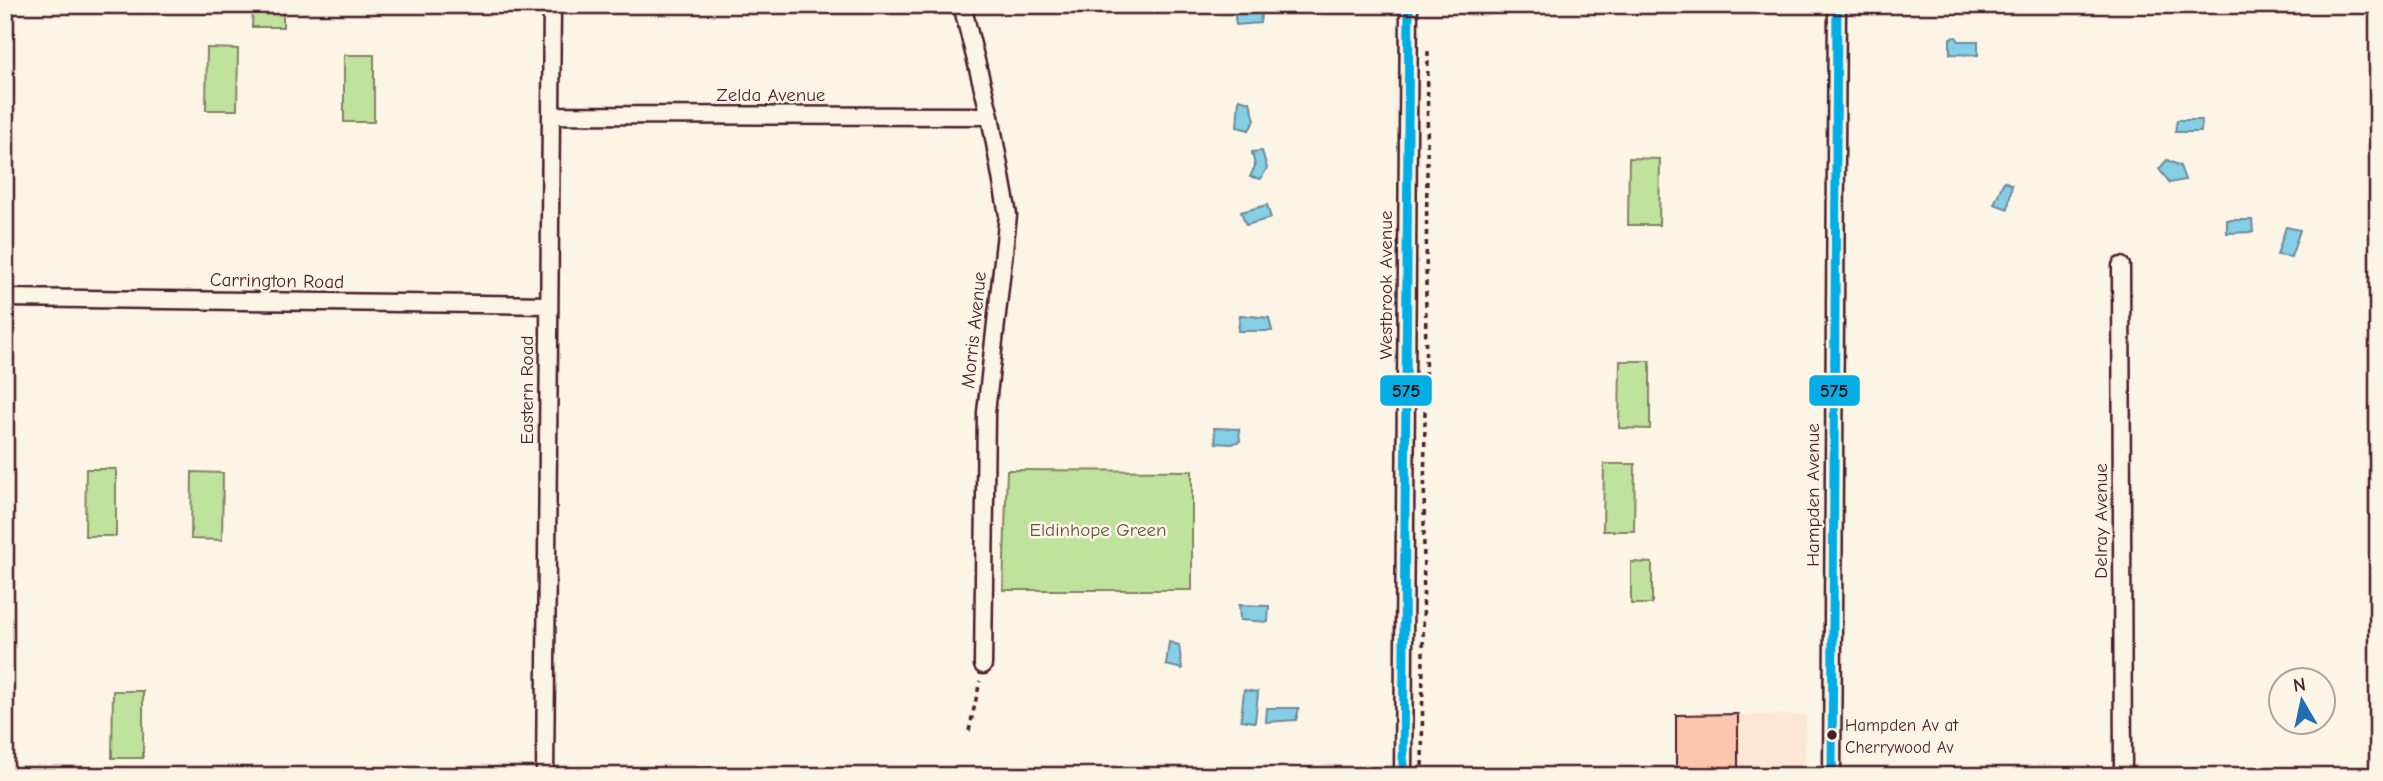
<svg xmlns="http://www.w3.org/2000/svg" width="2383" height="781" viewBox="0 0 2383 781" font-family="'Comic Neue',sans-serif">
<rect width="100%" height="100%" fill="#fcf5e5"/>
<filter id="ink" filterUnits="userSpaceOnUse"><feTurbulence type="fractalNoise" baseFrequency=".0143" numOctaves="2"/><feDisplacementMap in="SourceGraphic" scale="14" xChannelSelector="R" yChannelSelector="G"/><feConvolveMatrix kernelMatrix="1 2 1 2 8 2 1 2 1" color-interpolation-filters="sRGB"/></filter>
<g filter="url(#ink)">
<path fill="#fbe7d4" d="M1676,715H1806L1805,776H1676Z"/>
<path fill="#bfe39d" stroke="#848164" stroke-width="2" d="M253,5H283V27H252Z
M207,48L238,49L237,110H206Z
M344,55H374V122H344Z
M1629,158L1660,159L1659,225H1628Z
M1620,361H1650V429L1619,428Z
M1604,464H1635L1634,531H1603Z
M86,469H116V536H85Z
M1007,470L1192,471V590H1003Z
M192,472L223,473L222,540L191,539Z
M1631,562L1652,563V604H1631Z
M113,691H143V758H112Z"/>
<path fill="#84cfe5" stroke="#6d899b" stroke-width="2" d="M1262,7L1260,23L1236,25L1234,9Z
M1956,37L1959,41H1978V55L1950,54V38Z
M1239,99L1250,102L1255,120L1249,130L1237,127Z
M2177,120H2202L2201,132H2175Z
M1262,151L1267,168L1261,179L1250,177L1255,166L1252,152Z
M2167,160L2180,166L2185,180L2170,183L2159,169Z
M2004,181L2012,185L2008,209L1994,204Z
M1267,205L1271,218L1246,225L1241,212Z
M2227,220H2252L2253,232L2227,233Z
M2286,227L2300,230L2291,257L2277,255Z
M1240,315L1269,318L1272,331H1238Z
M1214,428L1239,429L1240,441L1232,444L1216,443Z
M1239,605L1269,606L1268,622L1240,620Z
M1169,642L1179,645L1182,669L1166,665Z
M1244,690L1258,692L1255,722L1241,720Z
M1267,708H1299L1296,720L1266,722Z"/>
<path fill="#fac6ac" stroke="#4a1f2b" stroke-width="2" d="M1738,714V776H1676V715Z"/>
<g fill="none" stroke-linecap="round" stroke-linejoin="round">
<g stroke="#4a1f2b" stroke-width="21">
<path id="street" d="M962,5L990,116L1008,215L986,413L983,665
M552,115L990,116
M2121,266L2123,776
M5,298L549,305
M545,776L552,5
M1403,776L1409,5
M1832,776L1837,5"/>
</g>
<path stroke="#4a1f2b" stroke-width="3.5" stroke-dasharray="5 5" stroke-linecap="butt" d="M969,731L980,681
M1422,776L1428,49"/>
<use href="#street" stroke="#fcf5e5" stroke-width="16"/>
<g stroke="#fcf5e5" stroke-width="14">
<path id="bus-1" d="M1403,776L1409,5
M1832,776L1837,5"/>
</g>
<use href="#bus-1" stroke="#04aee5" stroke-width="9"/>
</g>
</g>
<circle fill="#4a1f2b" stroke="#fcf5e5" stroke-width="2.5" cx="1832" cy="735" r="6"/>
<g text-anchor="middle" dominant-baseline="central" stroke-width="5" stroke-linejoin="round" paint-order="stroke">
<g font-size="17" fill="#4a1f2b" stroke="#fcf5e5" text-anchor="start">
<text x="1845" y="725">Hampden Av at<tspan x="1845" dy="22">Cherrywood Av</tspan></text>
</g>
<g font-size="19" fill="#4a1f2b" stroke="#fcf5e5">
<text x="771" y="95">Zelda Avenue</text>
<text transform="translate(277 281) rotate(1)">Carrington Road</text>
<text transform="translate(1386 285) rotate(-90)">Westbrook Avenue</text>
<text transform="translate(974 330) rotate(-84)">Morris Avenue</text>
<text transform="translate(527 390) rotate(-90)">Eastern Road</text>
<text transform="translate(1813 495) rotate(-90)">Hampden Avenue</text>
<text transform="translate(2101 521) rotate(-90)">Delray Avenue</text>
</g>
<g font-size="19" fill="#675048" stroke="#fcf5e5">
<text x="1098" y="530">Eldinhope Green</text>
</g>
</g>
<g stroke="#fcf5e5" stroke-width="2.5">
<rect x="1379" y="374" width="54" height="33" rx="7" fill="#04aee5"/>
<rect x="1808" y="374" width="53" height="33" rx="7" fill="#04aee5"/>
</g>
<g font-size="19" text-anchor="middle" font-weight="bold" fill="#111">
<text x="1406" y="397">575</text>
<text x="1834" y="397">575</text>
</g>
<rect width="2383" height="781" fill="none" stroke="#fcf5e5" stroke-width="28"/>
<rect x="14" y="14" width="2355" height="753" fill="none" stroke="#4a1f2b" stroke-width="2.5" filter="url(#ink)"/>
<g transform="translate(2302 701) rotate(351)"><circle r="33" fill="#fcf5e5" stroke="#b59f9b" stroke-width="2"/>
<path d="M0-5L12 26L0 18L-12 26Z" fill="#1f6fb2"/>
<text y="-10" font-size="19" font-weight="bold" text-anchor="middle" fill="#4a1f2b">N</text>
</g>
</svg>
